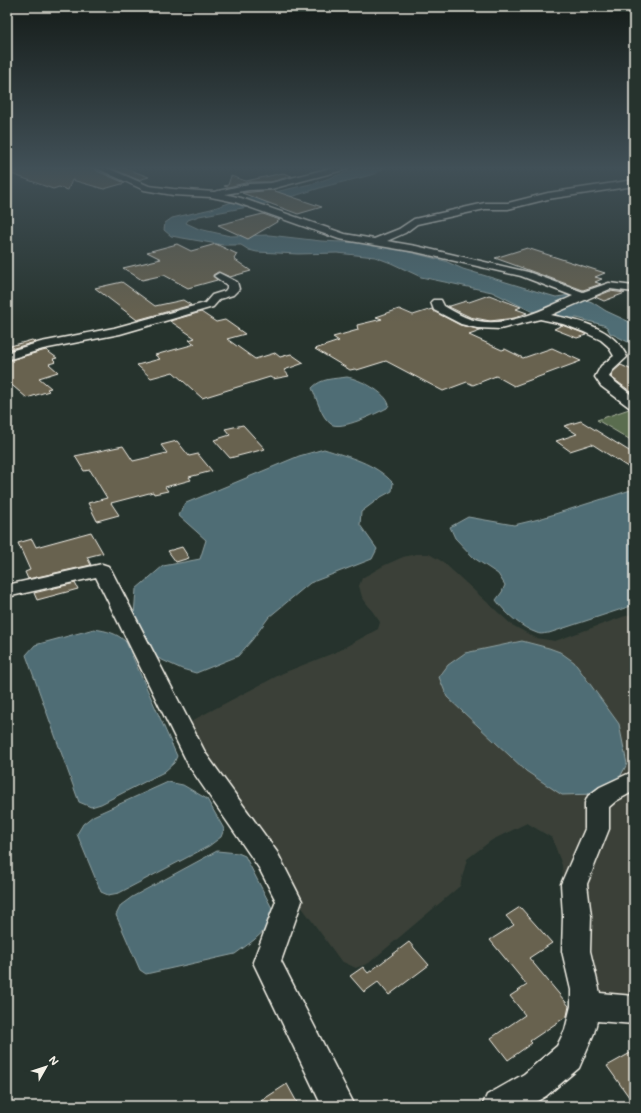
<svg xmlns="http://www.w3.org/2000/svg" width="641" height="1113" viewBox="0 0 641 1113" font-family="Mali,sans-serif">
<rect width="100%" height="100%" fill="#26332d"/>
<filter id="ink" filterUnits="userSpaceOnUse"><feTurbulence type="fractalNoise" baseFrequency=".025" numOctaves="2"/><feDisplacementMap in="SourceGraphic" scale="8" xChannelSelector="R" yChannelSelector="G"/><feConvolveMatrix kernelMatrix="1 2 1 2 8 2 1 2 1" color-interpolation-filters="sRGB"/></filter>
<g filter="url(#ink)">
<path fill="#3a4138" d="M416,554H429L443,562L512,625L536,638L555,641L634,613V1028L613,1021L569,972L562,865L552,838L527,823L492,840L467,859L460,886L369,963L356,968L341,961L250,836L187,740L190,723L197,718L283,673L336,652L378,629L380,622L362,597L359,586L362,578L385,565L403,557Z"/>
<path fill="#5a6d50" stroke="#a7af9c" d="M629,409L634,411V442L597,420Z"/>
<path fill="#4f6d75" stroke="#91a2a3" d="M361,167H385L375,174L323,187L275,202L199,216L188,220L186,223L199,229L230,236L269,235L321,241L363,243L385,246L445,261L463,269L542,293L556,297L571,295L592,302L606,311L634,324V345L610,333L607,327L603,325L577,318H565L550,317L531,311L492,292L421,277L391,263L375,257L337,253L298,254L257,252L249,250L241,245H223L171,236L164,230L165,223L172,218L211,209L235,201L315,183Z
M347,377C359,379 386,392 389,405L387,408C377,413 341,431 331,424C321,417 317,399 312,388C321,378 334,379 347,377Z
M324,449C349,457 375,463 393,483L392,491L381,497L361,512L360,525L377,549L372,559L310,583L269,617L252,640L238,656L196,673L182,669L151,655L134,616L136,589L163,566L200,559L206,540L178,515L186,503L299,456Z
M634,489V605L549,633C545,633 541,635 537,633C522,628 505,613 496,600L502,592L505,585L498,574L474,558L455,538L450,527L468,517L514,525L539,519Z
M94,629C107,631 117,633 126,642L177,756L174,763L164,772L101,804L91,807L79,802L26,655L35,645Z
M522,641L549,648L560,652L574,662L619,724L627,764L619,779L595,794L562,795L526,771L447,697L439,677L448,665L465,653Z
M168,782L183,785L207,799L224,829L221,837L209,846L119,893L108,895L101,892L77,834L83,824L93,816Z
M217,851L238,853L245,856L275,914L267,928L254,940L235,954L146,974L140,970L116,915L121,905L132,897Z"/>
<path fill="#676250" stroke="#f4f1e8" d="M10,167H93L97,171L125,183L104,189L72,180L68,190L59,187L53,189L9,173L18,171Z
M122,167L149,177L138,180L111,168Z
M283,173L292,176L271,182H249L228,187L224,186L228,185L231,176L246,181Z
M272,190L322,207L298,214L242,193Z
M263,214L280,220L248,239L218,225Z
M177,244L191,251L216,244L237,254L234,259L251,271L230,277L218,272L213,275L217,280L188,288L164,275L142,280L123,268L161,259L147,252Z
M527,248L605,273L595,277L602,279L595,282L601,284L583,290L495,258Z
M122,282L155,306L183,300L191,305L137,320L95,288Z
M610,291L625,293L604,301L595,297Z
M489,295L521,307L516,309L527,313L515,318L490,321L470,317L447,306H450L466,301L469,302Z
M399,309L413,315L432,309L433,311L460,325L483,330L469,335L502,350L505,349L523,358L552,348L581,361L514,386L496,376L473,385L467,382L443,391L386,361L357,370L355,369L350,370L315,349L339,341L333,337L358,330L357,325L382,319L376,317Z
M201,312L216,322L225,320L245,334L227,339L255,359L275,353L280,357L291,354L304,363L284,370L289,376L273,379L270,377L202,398L173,372L151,378L137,365L160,359L155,355L195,344L189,340L195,338L170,321Z
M562,325L583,333L586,335L577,338L554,329Z
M32,340L35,342L7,350V347Z
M46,350L57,358L53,359L56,362L49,364L58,372L39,378L51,388L47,389L49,391L27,398L7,381V361Z
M621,365L634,371V394L611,377L613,372Z
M581,421L634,454V471L592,444L570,451L556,441L577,434L564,426Z
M243,425L265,449L230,458L214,440L230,435L225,429Z
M177,441L189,456L198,454L212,471L189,477L191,480L165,487L168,491L154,494L153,492L111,503L119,515L97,521L88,503L107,498L90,470L84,471L75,456L123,446L133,461L167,453L161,445Z
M91,532L103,553L87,557L91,565L28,579L25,572L30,570L18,543L32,539L36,547Z
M182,547L189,558L176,562L168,551Z
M75,583L78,589L37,600L34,593Z
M520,907L552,943L529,958L569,1006L567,1016L530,1041L532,1043L508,1060L491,1038L525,1015L510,996L527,985L490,940L514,925L506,916Z
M409,942L429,965L389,995L378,982L364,992L350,976L363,967L368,973Z
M634,1051V1104L607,1066Z
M287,1084L299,1106H253Z"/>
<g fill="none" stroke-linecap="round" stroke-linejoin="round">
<g stroke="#f4f1e8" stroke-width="3">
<path id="street" d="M94,167H105L149,186L173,189L214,192L249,184L271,183L335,167H348L347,169L271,189L249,190L225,194L241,198L345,234L374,239L399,229L414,219L485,203H508L548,193L634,180V186L548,199L508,209H485L417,224L405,233L387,241L416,246L528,272L583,292L609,283L634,286V292L610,289L551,315C580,321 613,327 627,357L612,371L609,377L634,397V408L629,407L601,386L595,377L601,366L614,356L608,346L601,340L584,332L563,324L540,319L500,329L477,328L461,324L434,310L431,302L433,300H441L444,306C454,312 466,319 478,321C511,327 544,309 573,296L521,276L416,252L339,239L235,202L211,197L173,195L144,190Z
M219,273L237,282L239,289L233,295L220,299L213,307L120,334L43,349L7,360V352L41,342L114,328L205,303L212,295L225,291L227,288V285L214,276Z
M102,564L108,566L111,570L206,754L277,852L302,901L281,961L355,1106H322L253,962L276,901L259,868L189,766L96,577L7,597V585Z
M634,771V791L616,801L609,807V829L587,884L591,916L590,951L600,993L634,996V1024L597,1021L594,1033L579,1068L546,1096L529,1106H482L487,1095L524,1074L557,1046L565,1030L571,1006V990L562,951L563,916L561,884L585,829V803L588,796L600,787Z"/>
</g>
<use href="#street" fill="#26332d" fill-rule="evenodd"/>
</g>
</g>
<linearGradient id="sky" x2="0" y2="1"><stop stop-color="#151c19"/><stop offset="0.52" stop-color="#415057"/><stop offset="1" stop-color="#415057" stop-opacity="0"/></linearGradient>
<rect width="641" height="323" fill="url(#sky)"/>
<rect width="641" height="1113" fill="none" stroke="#26332d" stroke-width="24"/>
<rect x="12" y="12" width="617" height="1089" fill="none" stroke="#f4f1e8" stroke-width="1.5" filter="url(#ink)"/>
<g transform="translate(46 1067) rotate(51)" stroke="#26332d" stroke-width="3" paint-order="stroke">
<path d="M0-3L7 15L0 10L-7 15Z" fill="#f4f1e8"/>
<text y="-6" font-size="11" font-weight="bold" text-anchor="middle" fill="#f4f1e8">N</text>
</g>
</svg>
